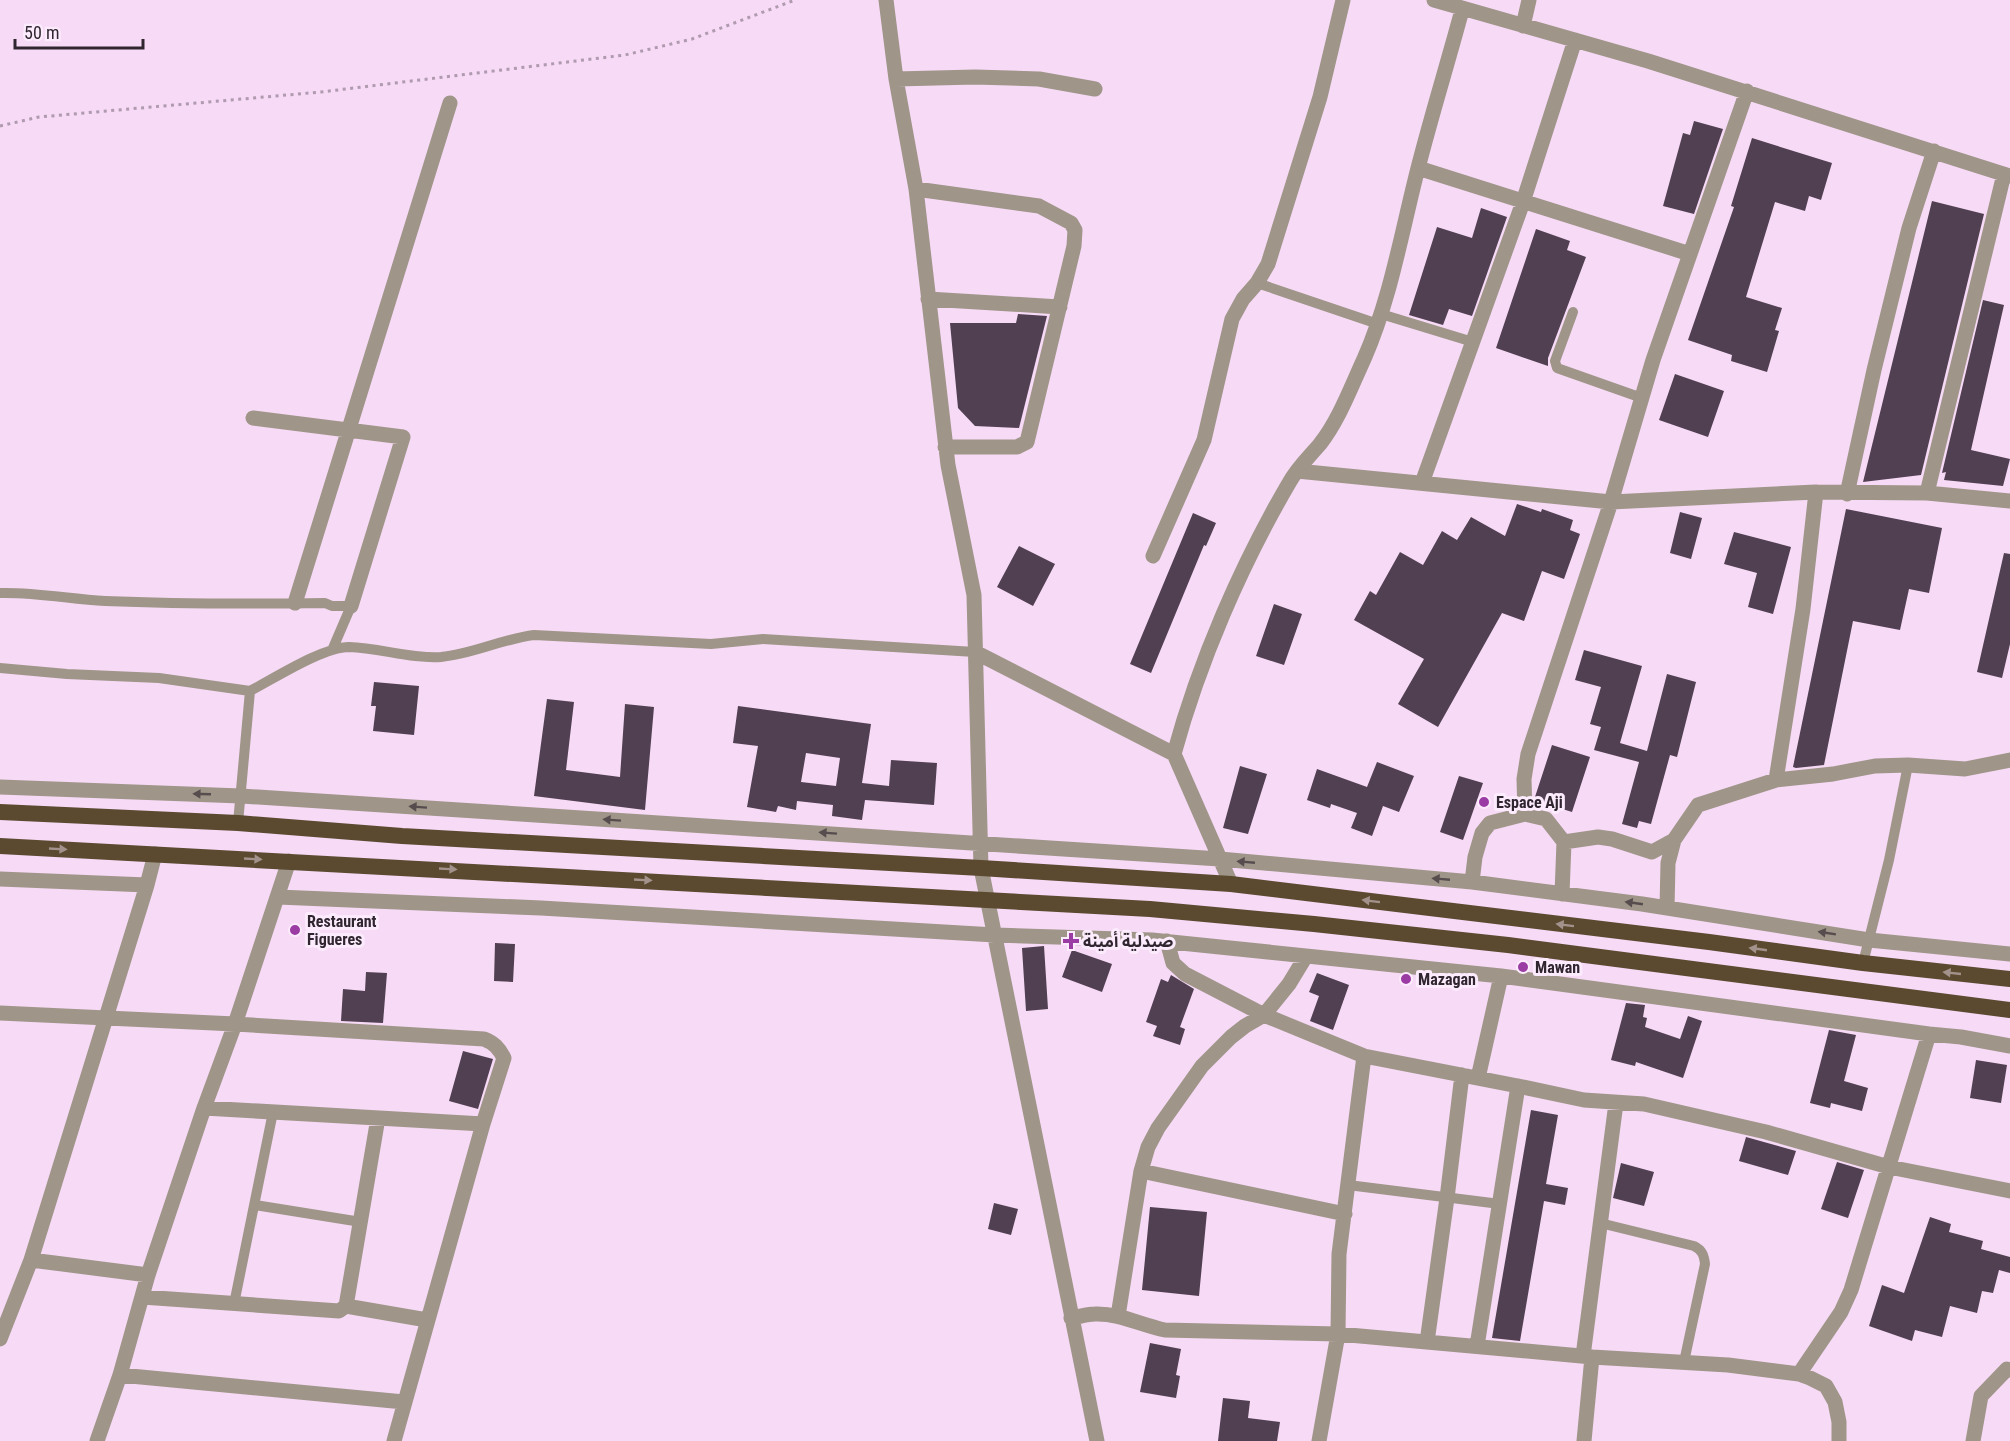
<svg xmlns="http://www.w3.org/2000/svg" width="2010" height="1441" viewBox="0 0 2010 1441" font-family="'Roboto Condensed','Noto Sans Arabic',sans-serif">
<rect width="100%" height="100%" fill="#f6daf6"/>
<path fill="#513f52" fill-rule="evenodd" d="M1694,121L1723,129L1694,214L1663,206L1683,133L1690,135Z
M1752,138L1832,163L1821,200L1809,196L1805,211L1775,202L1746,297L1782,308L1775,330L1779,331L1767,372L1731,361L1732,355L1688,340L1734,207L1731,206Z
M1932,201L1984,214L1921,475L1863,482Z
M1481,208L1507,217L1472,316L1449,309L1443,325L1409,315L1437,227L1472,238Z
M1536,229L1570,241L1567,250L1586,257L1548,358V366L1496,348Z
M1983,300L2004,305L1971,450L2010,459L2003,486L1944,480L1946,472L1942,473Z
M1018,314L1047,316L1019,428L975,426L958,408L950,323H1016Z
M1675,374L1724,391L1708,437L1659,420Z
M1517,504L1541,512L1542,509L1573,520L1570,530L1580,534L1564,579L1542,571L1524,621L1502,613L1438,727L1398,704L1424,659L1354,620L1370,591L1376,595L1400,552L1423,565L1442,531L1457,540L1471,517L1505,536Z
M1846,509L1942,528L1929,593L1909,589L1900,630L1853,621L1824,765L1796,768L1793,767Z
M1680,512L1702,518L1691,559L1670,553Z
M1193,513L1216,523L1206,546L1204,545L1151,673L1130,664Z
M1734,532L1791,547L1773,614L1748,607L1757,573L1724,564Z
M1019,546L1055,564L1033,606L997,587Z
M2004,553L2010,554V644L2002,678L1977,672Z
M1274,604L1302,614L1284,665L1256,656Z
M1584,650L1642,666L1620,743L1647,751L1667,674L1696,682L1677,757L1670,755L1651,824L1639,821L1637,828L1622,824L1639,762L1594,750L1601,727L1590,724L1601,687L1575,680Z
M374,682L419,686L414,735L373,731L376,706H371Z
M547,699L574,702L566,770L620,777L625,704L654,707L645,810L534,796Z
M738,706L871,724L862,783L889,786L891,760L937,763L934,805L865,800L862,820L832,816L833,805L797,801L796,810L778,806L776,812L747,807L758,746L733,743ZM806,753L840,758L836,786L801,782Z
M1552,745L1590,757L1572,812L1534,800Z
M1377,762L1414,776L1399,812L1383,806L1372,836L1351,828L1357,813L1331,804L1330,808L1307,800L1317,769L1367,787Z
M1240,766L1267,774L1248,834L1223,828Z
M1459,776L1483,783L1463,840L1440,832Z
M495,943L515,944L513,982L494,981Z
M1044,946L1048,1009L1026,1011L1022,948Z
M1072,950L1112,964L1102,992L1062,977Z
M366,972L387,973L383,1023L341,1021L343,989L365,991Z
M1317,973L1349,985L1333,1030L1310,1021L1319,996L1309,992Z
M1171,975L1194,989L1180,1027L1185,1029L1180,1045L1153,1036L1157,1026L1146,1022L1161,979L1168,982Z
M1626,1003L1645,1005L1643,1017L1647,1018L1645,1027L1680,1039L1688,1016L1702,1021L1683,1078L1636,1062L1635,1066L1611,1060Z
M1829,1030L1856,1035L1844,1081L1868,1088L1862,1111L1831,1103L1830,1108L1810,1103Z
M463,1051L493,1059L478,1109L449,1101Z
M1976,1060L2007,1065L2001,1103L1970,1098Z
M1531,1110L1558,1115L1546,1184L1568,1188L1565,1205L1544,1201L1520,1341L1492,1338Z
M1746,1137L1796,1151L1788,1175L1739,1161Z
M1837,1162L1864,1170L1848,1218L1821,1209Z
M1621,1163L1654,1172L1644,1206L1613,1198Z
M994,1203L1018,1209L1011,1235L988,1229Z
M1150,1207L1207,1212L1199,1296L1142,1290Z
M1930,1217L1951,1224L1949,1232L1983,1241L1981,1249L2010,1257V1273L1999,1270L1993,1293L1982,1291L1977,1313L1950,1306L1942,1337L1915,1330L1912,1341L1869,1326L1882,1285L1904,1293Z
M1150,1343L1181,1349L1176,1375L1180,1376L1176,1398L1140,1392Z
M1223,1398L1250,1401L1248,1418L1280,1422L1277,1441H1218Z"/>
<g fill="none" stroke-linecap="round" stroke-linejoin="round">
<path stroke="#af9aaf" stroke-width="3" stroke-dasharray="3 4.5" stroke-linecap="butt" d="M0,126L39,117L321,92L625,55L692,39L795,0"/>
<path stroke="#9f9588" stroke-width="10" d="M1257,283L1378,324
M1573,312L1555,361L1557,368L1642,398
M1381,314L1473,342
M0,593C35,592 70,599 105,601C178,604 252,604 325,603L332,606H351L333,648
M0,668L67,674L159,678L250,691
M238,823L250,691C275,678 323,647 349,647C380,648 411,659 441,657C473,654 502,639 534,635L711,644L763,639L975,652
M1863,963L1889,860L1908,765
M1348,1185L1500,1204
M255,1205L361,1222
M1600,1223L1694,1246C1702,1250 1704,1255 1705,1264L1684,1362
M234,1304L273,1112"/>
<path stroke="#9f9588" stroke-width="15" d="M886,0L896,79L916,189L948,465L974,595L981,868L1097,1441
M1434,0L1648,61L2010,176
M1523,26L1529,0
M896,79L975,77L1039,79L1095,89
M1418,168L1690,254
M916,189L1039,206L1071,223L1075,230L1074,246L1027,442L1017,447H945
M928,299L1060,307
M253,418L403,437L351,606
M1297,471L1611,502L1816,492L1927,493L2010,501
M1422,483L1523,202L1575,40
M1927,493L2004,174
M1847,494L1874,370L1909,228L1934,151
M1153,556L1204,440L1232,319L1243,299L1257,283L1268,264L1320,97L1343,0
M295,603L450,103
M975,652L1174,754L1231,884
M1174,754C1199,662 1241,565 1289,483C1297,468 1309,457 1320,444C1339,420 1351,387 1364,359C1389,302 1400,241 1415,180C1429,123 1447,66 1462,10
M1776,780L1803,609L1816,492
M0,787L241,796L1220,859L1472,882L1642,904L1869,940L2010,954
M1525,814L1524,779L1528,754L1611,502L1653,360L1747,91
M1564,842L1598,837L1612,839L1652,852L1674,840
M0,879L147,885L31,1260L0,1339
M1472,882L1475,857L1482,833L1490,823L1525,814L1546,819L1564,842L1562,894
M147,885L155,854
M278,897L541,908L995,935L1152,940L1501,976L1929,1034
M1667,908L1668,863L1674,840L1698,805L1776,780L1833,774L1875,766L1908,765L1965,769L2010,760
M1167,941L1173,963L1185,974L1264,1015L1364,1056L1518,1086L1584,1100L1644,1104L1766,1132L1889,1167L2010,1191
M0,1013L235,1024L484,1039C494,1043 499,1048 504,1058L483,1124L394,1441
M1478,1078L1501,976
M204,1108L483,1124
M1141,1171L1345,1214
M31,1260L148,1275
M142,1297L339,1311L346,1306L427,1320
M346,1306L378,1118
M1118,1316L1141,1171L1148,1147L1158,1128L1202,1066L1231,1037L1245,1026L1264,1015L1289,984L1306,956
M1071,1318C1079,1317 1087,1314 1095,1314C1119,1313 1141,1325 1165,1330L1338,1334L1592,1357L1728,1365L1799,1374L1810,1378L1826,1386L1835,1402L1839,1422V1441
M1427,1342L1447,1198L1462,1075
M1477,1346L1518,1086
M1583,1356L1616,1103
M1799,1374L1841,1312L1851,1290L1929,1034L1961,1037L2010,1046
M120,1375L404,1402
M97,1441L120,1375L148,1275L204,1108L235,1024L289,861
M1319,1441L1338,1334L1339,1254L1364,1056
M1584,1441L1592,1357
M1973,1441L1981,1396L2007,1369L2010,1370"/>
<path stroke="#5b4a30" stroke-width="16" d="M0,812L238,823L402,836L981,868L1231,884L1709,942L1863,963L2010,979
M0,846L1150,909L1314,924L1508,945L2010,1010"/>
</g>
<defs><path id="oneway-solid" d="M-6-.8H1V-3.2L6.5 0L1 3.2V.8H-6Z" transform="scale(1.5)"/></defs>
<g fill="#574d4f">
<use href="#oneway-solid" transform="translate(202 794) rotate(-178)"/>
<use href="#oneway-solid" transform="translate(418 807) rotate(-176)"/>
<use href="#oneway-solid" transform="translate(612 820) rotate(-176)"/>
<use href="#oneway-solid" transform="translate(828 833) rotate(-176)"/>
<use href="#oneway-solid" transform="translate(1246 862) rotate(-175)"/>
<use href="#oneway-solid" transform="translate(1441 879) rotate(-175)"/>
<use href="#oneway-solid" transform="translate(1634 903) rotate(-172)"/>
<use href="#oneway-solid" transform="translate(1827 933) rotate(-171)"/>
</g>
<g fill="#a3928c">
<use href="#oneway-solid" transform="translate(58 849) rotate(3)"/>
<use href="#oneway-solid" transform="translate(253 859) rotate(3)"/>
<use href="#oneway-solid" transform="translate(448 869) rotate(3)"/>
<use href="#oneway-solid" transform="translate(643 880) rotate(3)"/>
<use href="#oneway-solid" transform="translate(1371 901) rotate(-173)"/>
<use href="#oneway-solid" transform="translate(1565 925) rotate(-173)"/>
<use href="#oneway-solid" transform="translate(1758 949) rotate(-172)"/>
<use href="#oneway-solid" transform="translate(1952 973) rotate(-174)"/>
</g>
<g fill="#9b3ca4" stroke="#fcebfc" stroke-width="2">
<circle cx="1484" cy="802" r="6"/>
<circle cx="295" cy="930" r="6"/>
<path d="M1068 932h6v6h6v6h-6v6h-6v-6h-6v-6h6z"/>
<circle cx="1523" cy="967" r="6"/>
<circle cx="1406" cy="979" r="6"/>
</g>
<g text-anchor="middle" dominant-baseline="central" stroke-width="6" stroke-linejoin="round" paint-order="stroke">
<g font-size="16" font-weight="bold" fill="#302630" stroke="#fcebfc" text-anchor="start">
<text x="1496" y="802">Espace Aji</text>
<text x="307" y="921">Restaurant<tspan x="307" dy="18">Figueres</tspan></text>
<text x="1083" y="941">صيدلية أمينة</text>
<text x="1535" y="967">Mawan</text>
<text x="1418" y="979">Mazagan</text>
</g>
</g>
<path d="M15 39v9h128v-9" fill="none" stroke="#302630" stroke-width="3"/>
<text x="24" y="39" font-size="18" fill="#302630" stroke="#fcebfc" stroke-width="4.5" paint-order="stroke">50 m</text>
</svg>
